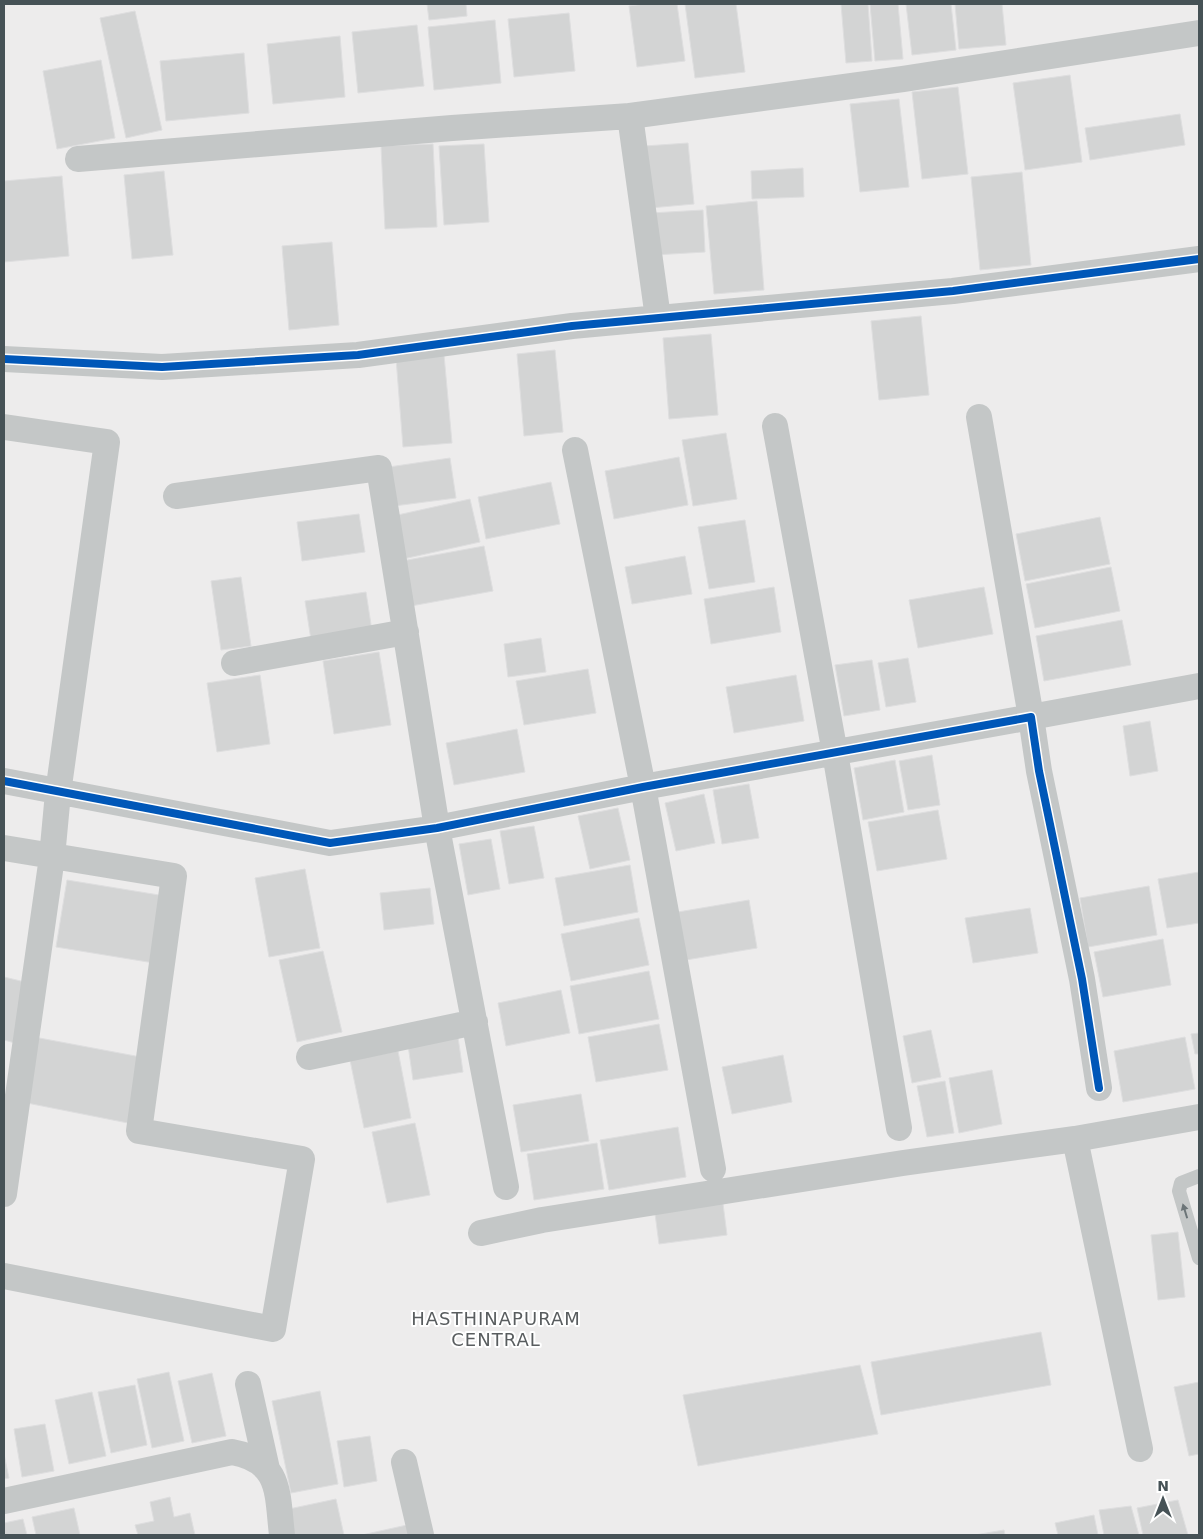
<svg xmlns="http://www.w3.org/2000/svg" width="1203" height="1539" viewBox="0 0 1203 1539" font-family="'DejaVu Sans',sans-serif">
<rect width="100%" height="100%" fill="#edecec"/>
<path fill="#d3d4d4" stroke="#dededf" d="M427,4H466L467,16L429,20Z
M645,4H677L685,61L637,67L629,6Z
M685,4H736L745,72L695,78Z
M841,4H868L872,61L846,63Z
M870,4H898L903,59L875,61Z
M906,4H951L956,50L912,55Z
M955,4H1002L1006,45L959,49Z
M135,11L162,130L126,138L100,18Z
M569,13L575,71L514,77L508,19Z
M495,20L501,83L434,90L428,27Z
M417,25L424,86L358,93L352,32Z
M340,36L345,97L273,104L267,44Z
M244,53L249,113L166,121L160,61Z
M101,60L115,138L57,149L43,71Z
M1070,75L1082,162L1025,170L1013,83Z
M958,87L968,174L922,179L912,92Z
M899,99L909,187L860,192L850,104Z
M1180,114L1185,145L1090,160L1085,128Z
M688,143L694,204L650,208L645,146Z
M433,144L437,227L385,229L381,146Z
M484,144L489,222L444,225L439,146Z
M803,168L804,197L752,199L751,171Z
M164,171L173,255L132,259L124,175Z
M1022,172L1031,265L980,270L971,177Z
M62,176L69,256L4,262V181Z
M757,201L764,290L714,294L706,206Z
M703,210L705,252L654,255L651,213Z
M332,242L339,325L289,330L282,246Z
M921,316L929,395L879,400L871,321Z
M711,334L718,415L669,419L663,338Z
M555,350L563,432L524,436L517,354Z
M444,355L452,443L403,447L396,358Z
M726,433L737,499L693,506L682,440Z
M679,457L688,505L614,519L605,471Z
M450,458L456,498L394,506L389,467Z
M551,482L560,524L486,539L478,497Z
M470,499L480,542L403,559L393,516Z
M359,514L365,552L302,561L297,522Z
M1100,517L1110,564L1025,581L1016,534Z
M745,520L755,582L709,589L698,527Z
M484,546L493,591L411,606L402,561Z
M685,556L692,594L632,604L625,567Z
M1111,567L1120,611L1035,628L1026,584Z
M241,577L251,646L221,650L211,581Z
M774,587L781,632L711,644L704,599Z
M984,587L993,634L918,648L909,600Z
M366,592L372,631L311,640L305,601Z
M1122,620L1131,665L1044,681L1036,636Z
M541,638L546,672L508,677L504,644Z
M379,652L391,725L334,734L323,661Z
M908,658L916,702L886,707L878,663Z
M872,660L880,710L844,716L835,665Z
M588,669L596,713L524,725L516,681Z
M260,675L270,744L217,752L207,683Z
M796,675L804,721L734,733L726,687Z
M1150,721L1158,771L1130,776L1123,726Z
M517,729L525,772L454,785L446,743Z
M932,755L940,805L908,810L899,761Z
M895,760L904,812L863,820L854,768Z
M749,784L759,838L722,844L713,790Z
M704,794L715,843L676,851L665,803Z
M618,808L630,860L590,869L578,816Z
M938,810L947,859L877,871L868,822Z
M534,826L544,878L509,884L500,831Z
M491,839L500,889L468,895L459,844Z
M630,865L638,912L564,926L555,878Z
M305,869L320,948L269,957L255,878Z
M1199,872V923L1167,928L1158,879Z
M67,880L165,896L154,963L56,947Z
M1149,886L1157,935L1088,947L1080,898Z
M430,888L434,924L384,930L380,893Z
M749,900L757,948L686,960L678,912Z
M1030,908L1038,953L973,963L965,918Z
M639,918L649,965L571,981L561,934Z
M1163,939L1171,985L1103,997L1094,952Z
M323,951L342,1032L297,1042L279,960Z
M649,971L659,1019L579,1034L570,986Z
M4,977L29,983L15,1043L4,1040Z
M561,990L570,1033L506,1046L498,1003Z
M659,1024L668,1070L596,1082L588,1037Z
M931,1030L941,1077L912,1083L903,1036Z
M1199,1033V1054H1195L1191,1034Z
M34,1037L146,1058L133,1124L22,1102Z
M458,1037L463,1072L413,1080L408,1045Z
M1185,1037L1195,1089L1123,1102L1114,1051Z
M398,1051L411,1118L364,1128L350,1060Z
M783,1055L792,1102L732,1114L722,1067Z
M992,1070L1002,1124L959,1133L949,1078Z
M945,1081L954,1133L927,1137L917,1086Z
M581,1094L589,1141L521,1152L513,1105Z
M415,1123L430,1195L387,1203L372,1132Z
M678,1127L686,1177L609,1190L600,1140Z
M597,1143L604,1189L534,1200L527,1154Z
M722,1196L727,1235L659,1244L654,1206Z
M1178,1232L1185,1297L1158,1300L1151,1235Z
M1041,1332L1051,1385L881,1415L871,1362Z
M860,1365L878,1434L698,1466L683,1395Z
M169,1372L184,1441L152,1448L137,1379Z
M212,1373L226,1436L192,1443L178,1381Z
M1199,1382V1454L1189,1456L1174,1387Z
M135,1385L147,1445L111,1453L98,1392Z
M320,1391L338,1484L291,1493L272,1401Z
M92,1392L106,1456L69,1464L55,1400Z
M45,1424L54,1471L22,1477L14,1429Z
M370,1436L377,1481L344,1487L337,1441Z
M4,1454L9,1478L4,1479Z
M170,1497L174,1517L190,1513L195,1535H138L135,1525L154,1521L150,1502Z
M336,1499L344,1535H294L289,1509Z
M1178,1500L1188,1535H1143L1137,1508Z
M1131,1506L1139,1535H1104L1099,1510Z
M74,1508L80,1535H36L32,1517Z
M1094,1515L1098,1535H1058L1055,1523Z
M23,1519L27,1535H4V1523Z
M407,1525L409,1535H362Z
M1004,1530L1005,1535H975Z"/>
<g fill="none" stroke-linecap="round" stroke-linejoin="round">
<path stroke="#c4c7c7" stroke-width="14" d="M1199,1176L1181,1183L1179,1191L1199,1258"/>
<path stroke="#c4c7c7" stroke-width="26" d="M630,116L658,318
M78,159L452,128L630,116L903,79L1199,33
M4,359L162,367L358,355L572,326L953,291L1199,259
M979,417L1031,717L1199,686
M775,426L835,753L899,1128
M4,427L107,442L58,793L52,857L4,1194
M575,450L643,787L713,1169
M176,496L379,468L437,828L506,1187
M234,663L406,632
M4,781L330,843L437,828L643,787L1031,717L1039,771L1082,979L1099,1088
M4,848L174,876L139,1131L302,1159L273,1329L4,1276
M309,1057L475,1022
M1075,1139L1140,1449
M481,1233L542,1220L903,1163L1075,1139L1199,1117
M248,1384L267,1469
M404,1462L421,1535
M4,1501L232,1452C282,1461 277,1494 282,1535"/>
<g stroke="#fff" stroke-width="11">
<path id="cycleway" d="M4,359L162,367L358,355L572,326L953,291L1199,259
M4,781L330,843L437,828L643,787L1031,717L1039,771L1082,979L1099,1088"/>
</g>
<use href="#cycleway" stroke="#0057b8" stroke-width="8"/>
</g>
<defs><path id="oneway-solid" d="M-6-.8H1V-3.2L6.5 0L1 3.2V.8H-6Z" transform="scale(1.25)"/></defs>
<use fill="#6c7578" href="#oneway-solid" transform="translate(1185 1211) rotate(-107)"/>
<g text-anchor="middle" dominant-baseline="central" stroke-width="4" stroke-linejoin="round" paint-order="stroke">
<g font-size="18" letter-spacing="1" fill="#595d5f" stroke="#fff">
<text x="496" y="1318">HASTHINAPURAM<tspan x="496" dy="21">CENTRAL</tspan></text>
</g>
</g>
<rect width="1203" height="1539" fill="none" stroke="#465256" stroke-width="10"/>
<g transform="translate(1163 1499)" stroke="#ffffff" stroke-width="4" paint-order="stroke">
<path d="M0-4L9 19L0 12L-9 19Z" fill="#465256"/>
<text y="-8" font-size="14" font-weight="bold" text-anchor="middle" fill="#465256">N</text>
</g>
</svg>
